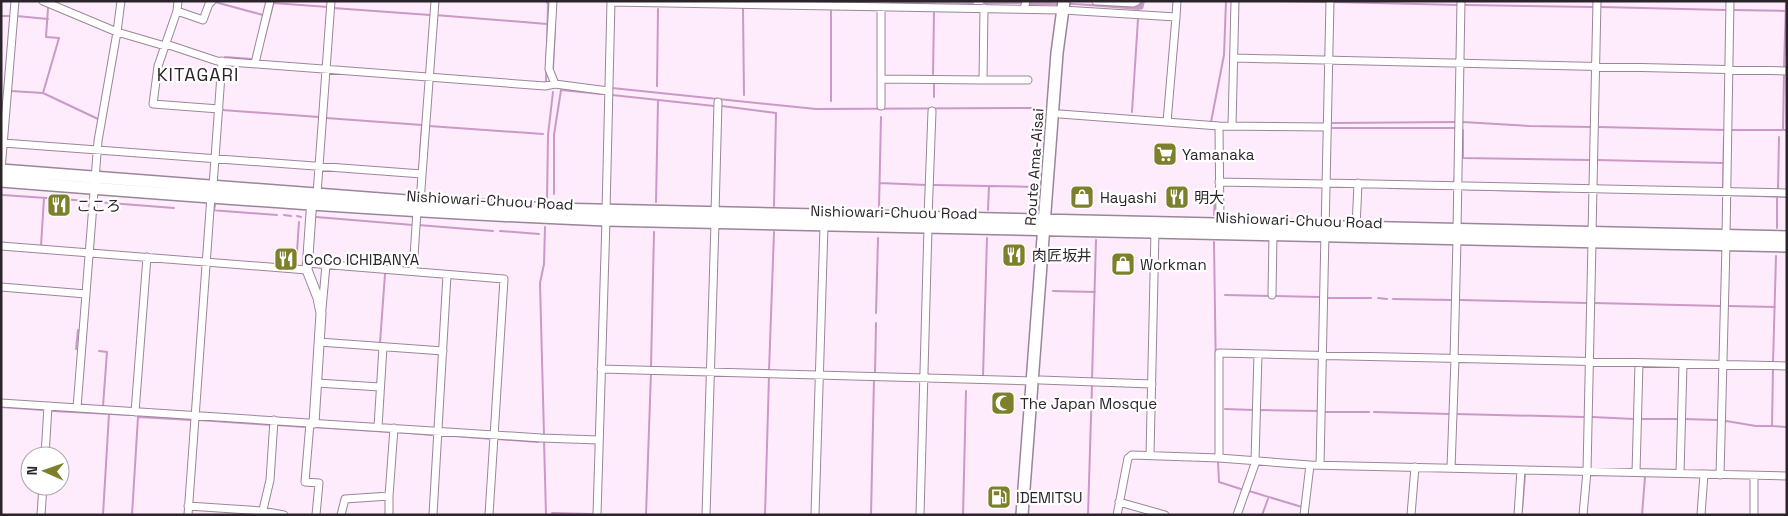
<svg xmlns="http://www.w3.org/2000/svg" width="1788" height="516" viewBox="0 0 1788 516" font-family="'Space Grotesk','Noto Sans JP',sans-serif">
<rect width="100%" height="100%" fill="#feecfc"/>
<path fill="#cb99c7" d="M1028,1L1136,6L1139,5L1140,1H1145L1143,9L1139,10L1075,5H1028Z"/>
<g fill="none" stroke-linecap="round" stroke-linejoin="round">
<path stroke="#cb99c7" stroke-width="2" d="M546,1L548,4L546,81
M866,1H870
M1282,1L1327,2
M215,2L263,15
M890,2L973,3
M1334,2L1458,5
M273,3L328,7
M984,3H1023
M1465,5L1593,7
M1601,7L1725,10
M333,8L430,15
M743,9L744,95
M1734,10L1787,11
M831,11V101
M435,15L547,24
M1,16H11
M16,16L48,19
M265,35L274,1
M225,57L251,59
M1784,68L1786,1
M553,69L555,29
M933,74L934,13
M934,83V97
M657,86L658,9
M612,88L816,109L1037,108
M11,91L43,93L98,119
M43,93L59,38L46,37L48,8
M612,95L714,106
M722,106L776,113L774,206
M222,110L319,117
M1077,112L1088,113
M1132,112L1138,19
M326,118L422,125L420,154
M1211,122L1224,55L1226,1
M1463,122L1529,126L1591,127
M1332,123L1456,122
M429,126L543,134
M1599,127L1725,130
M1332,128H1455L1456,130
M1463,130V158L1589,160
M1731,130H1787
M1783,130L1784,75
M1597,160L1724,163
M880,183L926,185
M1454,183L1455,175
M933,185L988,186
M1331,187H1355
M1723,187L1724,137
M1388,188L1455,189
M1461,189L1559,192
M1778,190L1779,137
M554,194V135L561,90L602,94
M3,195L89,201
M1731,195L1787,197
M547,200L548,135L553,92
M97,202L174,208
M656,202L658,101
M879,207L881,117
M211,210L277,215
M214,210L215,205
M988,210L989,186L1037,187
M284,215L291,216
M1214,215L1215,191
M297,216L301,217
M316,217L413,225
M418,225L493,231
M1777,228V196
M500,231L539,234
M1214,242L1216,379
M42,247L41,246L44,198
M296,266L299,222
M1053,291L1095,292
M1225,295L1270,296
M1275,296L1320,297
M1328,298H1371
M1378,298L1387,299
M1393,299L1451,300
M1460,300L1587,303
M1594,303L1721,306
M1728,306L1775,307
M876,313L878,238
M380,343L385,274
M76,349L78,330
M99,351L107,352L103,406
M1773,363L1776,256
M651,367L654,232
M1773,369L1772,426L1787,427
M769,371L774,232
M875,374L876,323
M967,376H983L987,238
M1092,380L1096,240
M1,407L43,410
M1225,409L1254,410
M1258,410L1319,411
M53,411L130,415
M1325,412H1369
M1374,412L1450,414
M1456,414L1584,417
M1592,417L1634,419
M1640,419H1679
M1684,419L1717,420
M198,420L271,425
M1726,421L1756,426H1772
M277,425L305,427
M313,427L390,432
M397,432L432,435
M443,435L492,439
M544,435L540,283L544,264L545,227
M497,439L538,442
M544,440L546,515
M1218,461L1219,482L1244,490
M1249,491L1302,507
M1522,511L1525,475
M552,513L592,514
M103,515L109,414
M132,515L138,417L191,420
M646,515L651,372
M765,515L769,376
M871,515L874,379
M963,515L966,391
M1088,515L1092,385
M1262,515L1268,499
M1308,515V509
M1642,515L1645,477"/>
<g stroke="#9a8699" stroke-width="9">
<path id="minor" d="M43,1L117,32L165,46
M178,1L177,11L158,66L153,104L219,109
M553,1L549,69L555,84
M1096,1L1133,3L1137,1
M611,2L1063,10L1176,17L1177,1
M1024,9L1026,1
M177,11L203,20L209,4L212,1
M166,44L217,61L545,86L555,84L608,91
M1234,58L1787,71
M255,63L270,1
M881,79L983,80L984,8
M983,80H1028
M881,106V7
M1060,114L1219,126L1326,127
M1167,122L1176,17
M1219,126L1220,224
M1232,126L1235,1
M3,143L422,174
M1,170L15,1
M1219,182L1325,184
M1325,183L1787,193
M213,186L222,61
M317,194L331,1
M420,202L435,1
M606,211L611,1
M715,213L718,102
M928,218L932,111
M1356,228L1358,183
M1457,230L1461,1
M1592,233L1597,1
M1726,235L1730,1
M1,246L307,270
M307,263L504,279L489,515
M413,271L417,211
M1,287L86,294
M1272,295L1273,234
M322,309L326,265
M319,342L443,351
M1454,359L1457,239
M601,369L1032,381
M1040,380L1152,384
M317,383L380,387
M1,403L541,438L599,440
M77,408L98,141L117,32L121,1
M135,412L147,257
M310,423L305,482L319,483L316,515
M378,427L383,347
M1150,455L1155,231
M45,456L48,406
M1219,458V353L1787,366
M1255,461L1258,354
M1320,465L1330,1
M1451,468L1455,359
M1636,472L1639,363
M1680,473L1683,364
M1720,475L1726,245
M1119,502L1165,515
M188,506L262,511L284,515
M262,514L270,480L274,420
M41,515L43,486
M188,515L211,196
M341,515L345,499L389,496
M389,515V496L394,428
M433,515L447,275
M597,515L606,220
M706,515L715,223
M815,515L824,226
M920,515L928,228
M1117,515L1128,458L1132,455L1219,458L1310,465L1787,476
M1237,515L1256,461
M1304,515L1310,465
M1411,515L1415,467
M1518,515L1521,470
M1583,515L1587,471L1592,242
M1701,515L1704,474
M1754,515V476"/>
</g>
<g stroke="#9a8699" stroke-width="11">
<path id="tertiary" d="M312,199L307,270L318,298L321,313L314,423"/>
</g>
<g stroke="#9a8699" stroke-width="14">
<path id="primary" d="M1,170L420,202L551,209L1787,237
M1,181C203,197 404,212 606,220L1787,246
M1022,515L1057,53L1064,1"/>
</g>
<use href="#minor" stroke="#fff" stroke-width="7"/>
<use href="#tertiary" stroke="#fff" stroke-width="9"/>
<use href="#primary" stroke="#fff" stroke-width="11"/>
</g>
<defs>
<g id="supermarket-square" transform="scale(1.25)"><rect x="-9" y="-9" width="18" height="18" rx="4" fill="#7c802a" stroke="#fff"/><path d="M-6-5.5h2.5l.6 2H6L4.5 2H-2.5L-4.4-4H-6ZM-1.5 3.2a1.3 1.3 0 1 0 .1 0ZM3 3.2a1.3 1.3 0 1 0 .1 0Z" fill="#fff"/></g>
<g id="shop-square" transform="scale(1.25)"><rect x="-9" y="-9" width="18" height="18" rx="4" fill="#7c802a" stroke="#fff"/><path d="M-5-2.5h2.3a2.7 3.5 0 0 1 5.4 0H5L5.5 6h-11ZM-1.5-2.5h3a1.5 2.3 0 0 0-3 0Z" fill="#fff"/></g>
<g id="restaurant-square" transform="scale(1.25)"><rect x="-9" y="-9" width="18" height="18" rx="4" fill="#7c802a" stroke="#fff"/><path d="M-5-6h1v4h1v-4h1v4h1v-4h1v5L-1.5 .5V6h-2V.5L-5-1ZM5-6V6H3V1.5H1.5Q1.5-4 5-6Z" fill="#fff"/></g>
<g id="mosque-square" transform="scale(1.25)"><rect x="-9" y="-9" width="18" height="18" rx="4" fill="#7c802a" stroke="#fff"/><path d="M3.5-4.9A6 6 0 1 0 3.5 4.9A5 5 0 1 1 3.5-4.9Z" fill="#fff"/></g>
<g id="fuel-square" transform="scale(1.25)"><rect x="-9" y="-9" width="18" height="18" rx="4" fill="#7c802a" stroke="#fff"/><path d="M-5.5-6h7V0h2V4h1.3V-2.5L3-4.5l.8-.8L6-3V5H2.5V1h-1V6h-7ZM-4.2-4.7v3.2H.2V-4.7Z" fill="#fff"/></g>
</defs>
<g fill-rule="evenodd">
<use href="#supermarket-square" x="1165" y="154"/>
<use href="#shop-square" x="1082" y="197"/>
<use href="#restaurant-square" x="1177" y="197"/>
<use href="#restaurant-square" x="59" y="205"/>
<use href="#restaurant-square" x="1014" y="255"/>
<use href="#restaurant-square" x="286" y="259"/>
<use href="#shop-square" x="1123" y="264"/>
<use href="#mosque-square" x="1003" y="403"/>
<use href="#fuel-square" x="999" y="497"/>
</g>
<g text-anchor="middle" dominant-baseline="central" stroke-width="4.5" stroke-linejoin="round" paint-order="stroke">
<g font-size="15" fill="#2c242b" stroke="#fff" text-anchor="start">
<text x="1182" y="154">Yamanaka</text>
<text x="1100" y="197">Hayashi</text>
<text x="1194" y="197">明大</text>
<text x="76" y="205">こころ</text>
<text x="1032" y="255">肉匠坂井</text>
<text x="304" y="259">CoCo ICHIBANYA</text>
<text x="1140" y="264">Workman</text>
<text x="1020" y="403">The Japan Mosque</text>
<text x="1016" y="497">IDEMITSU</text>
</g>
<g font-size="15" fill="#2c242b" stroke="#fff">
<text transform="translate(1034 167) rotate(-86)">Route Ama-Aisai</text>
<text transform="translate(490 200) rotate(3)">Nishiowari-Chuou Road</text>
<text transform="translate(894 212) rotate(1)">Nishiowari-Chuou Road</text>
<text transform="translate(1299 220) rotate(2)">Nishiowari-Chuou Road</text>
</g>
<g font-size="18" letter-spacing="1" fill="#2c242b" stroke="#fff">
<text x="198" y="74">KITAGARI</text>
</g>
</g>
<rect width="1788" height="516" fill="none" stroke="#2c242b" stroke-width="5"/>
<g transform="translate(45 471) rotate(272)"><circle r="24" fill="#ffffff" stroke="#aba7aa"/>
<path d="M0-4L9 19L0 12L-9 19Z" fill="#7c802a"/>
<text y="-8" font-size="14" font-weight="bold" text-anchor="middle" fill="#2c242b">N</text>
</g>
</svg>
